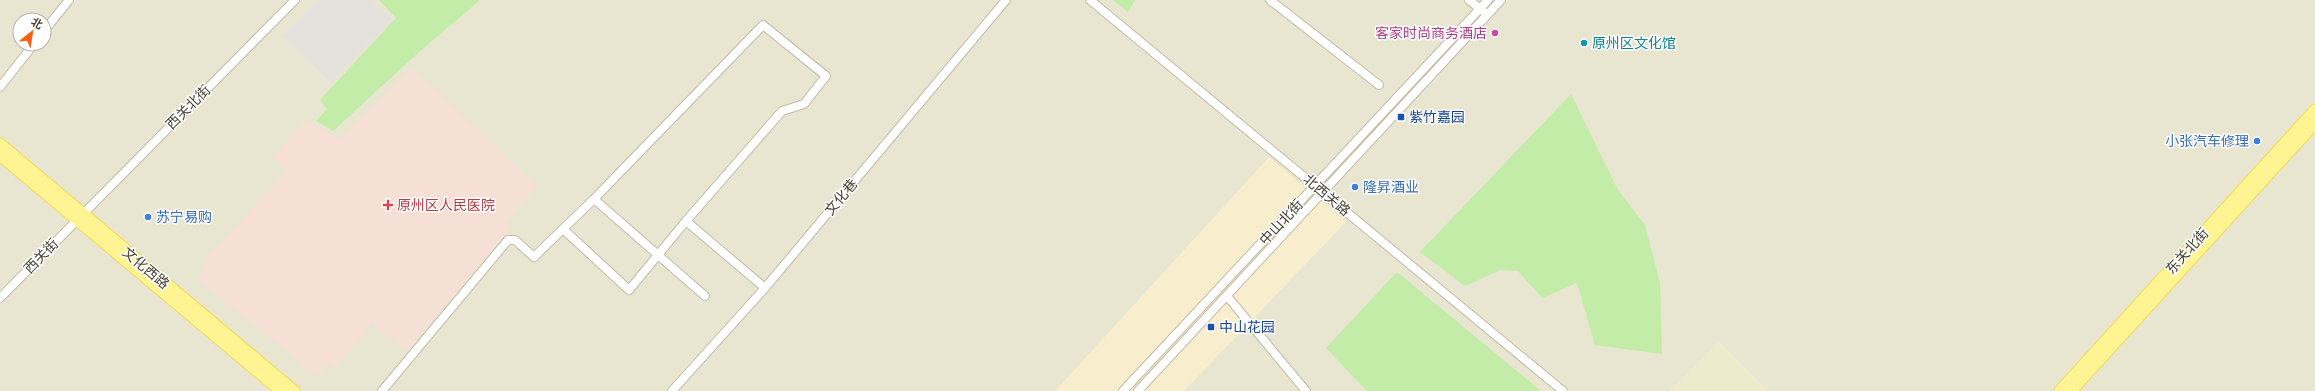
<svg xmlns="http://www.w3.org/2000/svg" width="2315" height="391" viewBox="0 0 2315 391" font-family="Raleway,'Noto Sans SC',sans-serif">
<rect width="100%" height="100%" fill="#f4f2e4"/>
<path fill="#e8e5d1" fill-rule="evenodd" d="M0,0H2315V391H0ZM20,20H44V44H20Z"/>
<path fill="#f8edcc" d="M1269,157L1346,222L1184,391H1055Z"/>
<path fill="#eeebcc" d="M1719,342L1769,391H1670Z"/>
<path fill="#f6e0d6" d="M412,68L537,187L505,223L511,228L406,351L372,322L335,368L328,363L318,376L198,279L210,255L287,170L272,158L305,121L340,139Z"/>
<path fill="#c2eca8" d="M379,0H480L419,52L333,131L316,121L327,109L320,100L396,18Z
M1113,0H1135L1128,12Z
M1571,94L1618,190L1645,225L1660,283L1662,354L1595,345L1577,283L1542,298L1518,271L1500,270L1465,286L1420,252Z
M1397,272L1541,391H1367L1326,348Z"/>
<path fill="#e4e2dd" d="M318,0H372L392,19L331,82L283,36Z"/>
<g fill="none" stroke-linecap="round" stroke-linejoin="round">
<g stroke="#c0bca6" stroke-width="10">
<path id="minor" d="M1090,0L1563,391
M1270,0L1379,85
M1469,0L1484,12
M44,31L69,0
M0,87L34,44
M594,199L705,296
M563,229L629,290L686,221
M1227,296L1306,391
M0,298L295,0
M382,391L508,240H515L534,257L594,199L763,25L826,76L804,104L782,111L686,221L765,288
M672,391L765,288L1006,0
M1123,391L1488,0
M1138,391L1501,0"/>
</g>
<g stroke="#efdc57" stroke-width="13">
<path id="major" d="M0,144L294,391
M0,155L281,391
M2060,391L2315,110
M2071,391L2315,123"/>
</g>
<use href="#minor" stroke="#fff" stroke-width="8"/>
<use href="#major" stroke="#fff392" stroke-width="11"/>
</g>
<circle fill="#d1479c" stroke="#fff" stroke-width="1.5" cx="1495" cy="33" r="4"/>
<circle fill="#0f9aa8" stroke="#fff" stroke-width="1.5" cx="1584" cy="43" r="4"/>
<g fill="#1a4fb4" stroke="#fff" stroke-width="1.5">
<rect x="1397" y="113" width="8" height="8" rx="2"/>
<rect x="1207" y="323" width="8" height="8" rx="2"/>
</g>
<g fill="#3f7fe0" stroke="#fff" stroke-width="1.5">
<circle cx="2257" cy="141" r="4"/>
<circle cx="1355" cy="187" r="4"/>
<circle cx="148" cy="217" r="4"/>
</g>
<path fill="#e0444e" stroke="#fff" stroke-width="1.5" d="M386 199h4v4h4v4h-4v4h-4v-4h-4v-4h4z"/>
<g text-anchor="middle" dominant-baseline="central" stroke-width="3" stroke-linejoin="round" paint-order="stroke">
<g font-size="14" fill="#b23c85" stroke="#fff" text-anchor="end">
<text x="1487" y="33">客家时尚商务酒店</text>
</g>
<g font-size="14" fill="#0d838f" stroke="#fff" text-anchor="start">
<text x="1592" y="43">原州区文化馆</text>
</g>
<g font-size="14" fill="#464233" stroke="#fff">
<text transform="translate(188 107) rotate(-45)">西关北街</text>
<text transform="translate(1327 195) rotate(40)">北西关路</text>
<text transform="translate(841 197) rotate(-50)">文化巷</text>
<text transform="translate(1281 222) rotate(-47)">中山北街</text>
<text transform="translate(2187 251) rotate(-48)">东关北街</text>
<text transform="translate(41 256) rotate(-46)">西关街</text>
<text transform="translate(146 268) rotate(40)">文化西路</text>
</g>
<g font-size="14" fill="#164399" stroke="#fff" text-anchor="start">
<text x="1409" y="117">紫竹嘉园</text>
<text x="1219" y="327">中山花园</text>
</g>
<g font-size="14" fill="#366cbe" stroke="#fff" text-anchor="start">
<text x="2249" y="141" text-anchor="end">小张汽车修理</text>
<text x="1363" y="187">隆昇酒业</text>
<text x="156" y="217">苏宁易购</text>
</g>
<g font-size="14" fill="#be3a42" stroke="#fff" text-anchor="start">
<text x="397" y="205">原州区人民医院</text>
</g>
</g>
<g transform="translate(32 32) rotate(30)"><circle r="19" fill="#ffffff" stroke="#b5b3ad"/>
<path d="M0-3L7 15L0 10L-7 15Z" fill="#ff5e10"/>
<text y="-6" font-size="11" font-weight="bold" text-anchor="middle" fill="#464233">北</text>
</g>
</svg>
